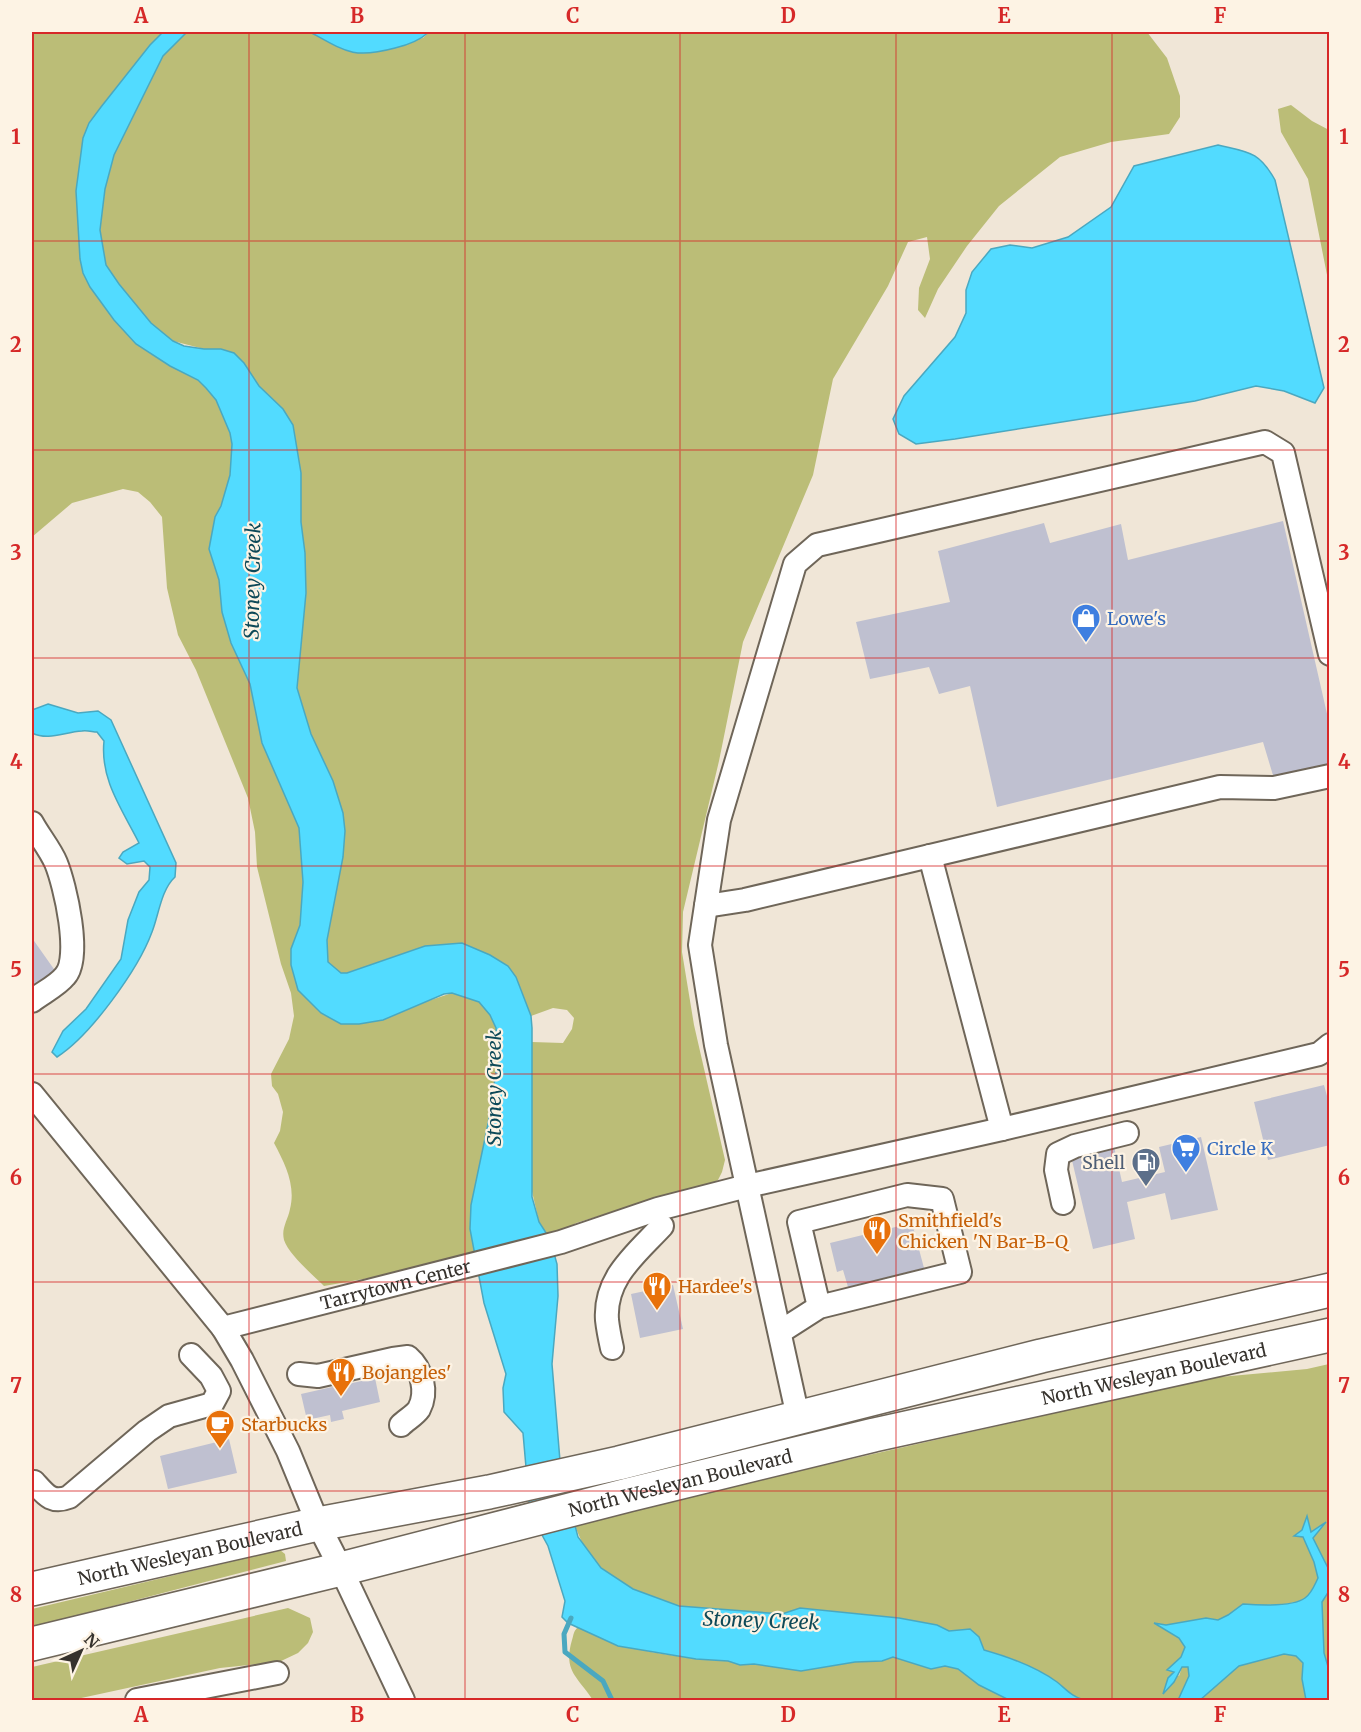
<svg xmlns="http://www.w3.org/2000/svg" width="1361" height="1732" viewBox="0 0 1361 1732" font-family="Merriweather,serif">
<rect width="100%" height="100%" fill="#f0e6d7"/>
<path fill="#bbbd77" d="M32,32H163L150,45L101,107L90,287L114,320L136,344L170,366L198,380L206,388L216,400L230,433L232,444L230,475L221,506L215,517L209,549L219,580L222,612L231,643L250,684L262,743L299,828L303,882L300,925L291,949V965L321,1013L341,1024H359L452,993L479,1002L490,1015L496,1028L498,1059L488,1124L474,1253L386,1275L324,1286C313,1275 289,1255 284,1240C281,1228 288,1220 290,1209C296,1185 285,1164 274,1143L280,1131L283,1112L278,1094L272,1086L271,1074L289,1039L294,1016L291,993L281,964L257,867L255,832L248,798L196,670L178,635L167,588L162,517L150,502L138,492L123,489L72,503L32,537Z
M187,32H310L351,52L423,38L429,32H1147L1167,58L1180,96V117L1169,134L1111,142L1060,157L999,206L967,246L938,289L925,318L918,310L919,288L930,259L927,237L908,242L888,286L833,379L813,475L743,642L719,761L683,912L682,952L694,1025L725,1160L722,1172L718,1180L709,1185L673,1193L576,1223L550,1239L539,1222L531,1187L532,1042L563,1043L572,1029L574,1018L567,1010L553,1008L531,1016L516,977L425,946L347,973H341L328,962L327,940L343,857L333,781L311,734L297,688L306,593L305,553L283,409L259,386L244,363L221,349H204L173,341L151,323L119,284L106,265L100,230L105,189L114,155L163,56Z
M1291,105L1312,121L1329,130V285L1308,179L1281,132L1278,109Z
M1329,1364V1577L1328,1568L1312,1538L1323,1524L1311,1532L1307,1518L1303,1537L1314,1562L1319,1578C1315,1584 1312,1593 1305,1598C1293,1607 1257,1605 1243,1604L1228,1615L1218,1620L1206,1618L1172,1634L1179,1638L1185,1647L1181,1657L1168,1670L1175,1672L1179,1676L1182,1667H1188L1189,1676L1180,1698L1182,1700H1084C1072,1697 1066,1689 1057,1682C1035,1666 1009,1657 984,1650L979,1637L970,1629L949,1631L937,1625L899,1618L800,1608L782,1614L679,1606L633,1589L601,1568L584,1547L574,1524L776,1476L1209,1378L1307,1369Z
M280,1550L285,1554L286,1561L32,1627V1609Z
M1329,1591V1670L1324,1653L1322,1602Z
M288,1608L310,1618L313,1632L308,1643L298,1653L279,1662L220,1668L72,1700H32V1667Z
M578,1627L610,1641L651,1652L696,1659L728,1661L740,1665L754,1664L783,1668L821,1667L855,1662L882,1661L893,1657L931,1669L945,1666L958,1669L979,1685L1009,1700H593C577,1676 563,1671 572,1640C574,1634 573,1632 578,1627Z
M1284,1654L1296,1656L1303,1663L1302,1679L1306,1700H1200L1239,1666Z"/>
<path fill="#52dbff" stroke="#4aa8c0" stroke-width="1.5" d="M163,32H187L163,56L114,155L105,189L100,230L106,265L119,284L151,323L173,341L184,346L204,349H221L234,353L244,363L259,386L283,409L293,425L301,473V522L305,553L306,593L297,688L311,734L333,781L343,813L345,831L343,857L327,940L328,962L341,973H347L425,946L462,943L490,955L508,966L516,977L531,1016L532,1028V1197L539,1222L550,1239L557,1264L558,1296L552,1364L561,1473L578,1537L601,1568L633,1589L679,1606L782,1614L800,1608L899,1618L937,1625L949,1631L970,1629L979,1637L984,1650C1009,1657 1035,1666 1057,1682C1066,1689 1072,1697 1084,1700H1009L979,1685L958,1669L945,1666L931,1669L893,1657L882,1661L855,1662L801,1671L754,1664L740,1665L728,1661L696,1659L618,1646L568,1623L562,1617L565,1601L548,1546L530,1513L523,1433L504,1412L503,1388L506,1374L484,1303L470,1229L471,1205L488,1124L498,1059L496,1028L490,1015L479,1002L452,993L444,994L383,1020L359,1024H341L321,1013L298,990L291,965V949L300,925L303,882L299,828L262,743L250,684L231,643L222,612L219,580L209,549L215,517L221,506L230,475L232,444L230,433L216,400L206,388L198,380L170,366L136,344L114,320L90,287L83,273L80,259L76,191L83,138L89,123L101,107L150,45Z
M310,32H429C419,41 408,45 395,48C354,59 346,52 310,32Z
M1218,145C1248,152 1259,151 1275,180L1324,388L1315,403L1284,391L1256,386L1195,401L955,439L916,444L899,434L893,419L904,396L955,337L966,313V290L972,272L991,249L1010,245L1032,248L1068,237L1111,207L1134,166Z
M48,704L78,713L98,711L111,720L176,863L175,877C161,890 159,914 152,932C138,970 90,1036 57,1057L52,1052L63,1031L86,1009L121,959L128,920L139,892L149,880L150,867L144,861L127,864L119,858L123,852L139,843C122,809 100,780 104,741L97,732C93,732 87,730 82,731C64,732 49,741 32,733V710Z
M1307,1516L1311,1532L1326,1522L1313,1538L1328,1568L1329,1577V1591L1322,1602L1324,1653L1329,1670V1700H1306L1302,1679L1303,1663L1296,1656L1284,1654L1239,1666L1200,1700H1182L1179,1698L1189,1676L1188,1667H1182L1174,1682L1163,1694L1168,1678L1174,1672L1167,1670L1181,1657L1185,1647L1179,1638L1154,1623L1166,1625L1206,1618L1218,1620L1228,1615L1243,1604C1257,1605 1293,1607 1305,1598C1312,1593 1315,1584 1318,1578L1314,1562L1303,1537L1294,1536L1302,1530Z"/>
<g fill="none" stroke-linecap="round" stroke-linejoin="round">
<path stroke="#4aa8c0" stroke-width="5" d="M571,1618L564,1634L565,1652L603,1681L612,1700"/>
</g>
<path fill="#bfc0d0" d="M1283,521L1330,727V771L1275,782L1263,742L997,807L970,686L939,694L929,667L870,679L856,622L950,602L938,551L1044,523L1050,543L1121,524L1128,560Z
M32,938L56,972L32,990Z
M1324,1085L1330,1107V1145L1268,1160L1254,1102Z
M1201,1137L1218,1210L1171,1220L1165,1193L1127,1202L1135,1239L1093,1249L1070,1152L1113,1142L1122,1182L1165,1172L1159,1147Z
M912,1223L924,1268L848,1287L843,1270L837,1272L830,1243Z
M673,1285L683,1329L640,1338L631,1294Z
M375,1378L380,1402L342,1411L344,1419L331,1422L330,1415L307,1420L301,1394L332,1387V1382L345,1379L348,1384Z
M229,1439L237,1473L168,1489L160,1456Z"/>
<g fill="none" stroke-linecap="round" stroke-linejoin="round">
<g stroke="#6f6659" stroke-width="26">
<g id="minor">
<path d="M32,823C39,836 50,849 56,863C65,885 82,958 65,976C57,986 42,993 32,1001"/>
<path d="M930,856L1002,1129"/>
<path d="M706,906L745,900L1220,787L1274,788L1330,776"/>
<path d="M32,1094L223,1328L242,1360L288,1451L318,1524L341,1569L403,1700"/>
<path d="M1063,1203L1056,1170L1058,1154L1075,1146L1127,1133"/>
<path id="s1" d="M223,1328L561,1242L658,1209L747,1186L1002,1129L1319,1054L1330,1045"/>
<path d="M780,1332L819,1307L960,1272L942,1199L907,1195L799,1222L819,1307"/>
<path d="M612,1348C610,1339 608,1329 607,1320C604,1278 636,1254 662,1226"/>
<path d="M299,1374L318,1376L393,1359L408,1357C422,1369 428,1392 419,1409C415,1415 406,1420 401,1425"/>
<path d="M798,1417L716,1045L700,945L719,820L795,564L817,545L1265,442L1283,453L1330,654"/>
<path d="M34,1482C45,1494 51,1504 69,1497L147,1431L169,1416L212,1404L219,1391L211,1376L191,1355"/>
<path d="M137,1700L277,1673"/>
</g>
</g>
<g stroke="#6f6659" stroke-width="36">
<g id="highway">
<path id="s2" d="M32,1589L318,1524L489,1492L619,1463L1041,1356L1330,1290"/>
<path id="s3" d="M32,1644L341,1569L628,1495L874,1435L1330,1335"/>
</g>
</g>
<use href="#minor" stroke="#fff" stroke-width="22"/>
<use href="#highway" stroke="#fff" stroke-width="33"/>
</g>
<path fill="none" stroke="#d62828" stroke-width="1.5" stroke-opacity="0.55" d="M249,32V1700M465,32V1700M680,32V1700M896,32V1700M1112,32V1700M32,241H1330M32,450H1330M32,658H1330M32,866H1330M32,1074H1330M32,1282H1330M32,1491H1330"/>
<defs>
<g id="shop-pin" transform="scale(1.5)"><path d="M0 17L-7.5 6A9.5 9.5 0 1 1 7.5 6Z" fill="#3f7fe0" stroke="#fdf3e4"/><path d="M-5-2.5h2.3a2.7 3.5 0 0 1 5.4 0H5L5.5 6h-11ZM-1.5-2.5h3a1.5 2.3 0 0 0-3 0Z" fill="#fff"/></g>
<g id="supermarket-pin" transform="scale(1.5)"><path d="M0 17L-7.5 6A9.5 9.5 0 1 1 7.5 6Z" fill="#3f7fe0" stroke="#fdf3e4"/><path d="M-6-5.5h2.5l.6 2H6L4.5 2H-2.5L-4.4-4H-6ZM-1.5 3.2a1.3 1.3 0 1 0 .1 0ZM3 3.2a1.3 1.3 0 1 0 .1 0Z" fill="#fff"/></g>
<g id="fuel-pin" transform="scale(1.5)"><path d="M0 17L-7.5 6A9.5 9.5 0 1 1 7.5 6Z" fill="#5c6f8a" stroke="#fdf3e4"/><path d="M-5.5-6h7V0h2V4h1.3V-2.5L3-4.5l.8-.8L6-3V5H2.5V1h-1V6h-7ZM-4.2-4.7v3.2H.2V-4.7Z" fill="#fff"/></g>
<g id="restaurant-pin" transform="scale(1.5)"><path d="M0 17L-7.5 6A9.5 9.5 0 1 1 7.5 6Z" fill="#e8710a" stroke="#fdf3e4"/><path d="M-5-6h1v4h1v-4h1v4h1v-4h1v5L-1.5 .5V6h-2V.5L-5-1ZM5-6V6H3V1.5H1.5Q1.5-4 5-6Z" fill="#fff"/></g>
<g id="cafe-pin" transform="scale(1.5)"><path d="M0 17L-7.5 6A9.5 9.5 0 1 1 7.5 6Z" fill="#e8710a" stroke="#fdf3e4"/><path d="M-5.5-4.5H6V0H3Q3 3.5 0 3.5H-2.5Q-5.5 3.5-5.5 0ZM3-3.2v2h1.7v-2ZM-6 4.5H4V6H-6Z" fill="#fff"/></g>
</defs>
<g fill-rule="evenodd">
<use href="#shop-pin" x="1086" y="618"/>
<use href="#supermarket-pin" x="1186" y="1148"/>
<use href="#fuel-pin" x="1146" y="1162"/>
<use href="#restaurant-pin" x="877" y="1230"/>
<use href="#restaurant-pin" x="657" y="1286"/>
<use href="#restaurant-pin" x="341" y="1372"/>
<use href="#cafe-pin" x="220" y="1424"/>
</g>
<g text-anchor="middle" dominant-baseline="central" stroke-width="4.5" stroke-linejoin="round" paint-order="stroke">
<g font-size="18" fill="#366cbe" stroke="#fdf3e4" text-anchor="start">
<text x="1107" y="618">Lowe's</text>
<text x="1207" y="1148">Circle K</text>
</g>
<g font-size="18" fill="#4e5e75" stroke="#fdf3e4" text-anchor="end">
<text x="1125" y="1162">Shell</text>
</g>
<g font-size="18" fill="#c56008" stroke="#fdf3e4" text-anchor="start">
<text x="898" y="1220">Smithfield's<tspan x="898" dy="21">Chicken 'N Bar-B-Q</tspan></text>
<text x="678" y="1286">Hardee's</text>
<text x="362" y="1372">Bojangles'</text>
<text x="241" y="1424">Starbucks</text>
</g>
<g font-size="18" fill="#36322d" stroke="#fdf3e4">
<text stroke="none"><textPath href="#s1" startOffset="178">Tarrytown Center</textPath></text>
<text stroke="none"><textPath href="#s3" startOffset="1154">North Wesleyan Boulevard</textPath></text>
<text stroke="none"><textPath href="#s3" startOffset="668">North Wesleyan Boulevard</textPath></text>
<text stroke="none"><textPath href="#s2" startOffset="162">North Wesleyan Boulevard</textPath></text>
</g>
<g font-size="20" font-style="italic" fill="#0d4958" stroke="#fdf3e4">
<text transform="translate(252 581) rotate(-89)">Stoney Creek</text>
<text transform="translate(493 1088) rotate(-90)">Stoney Creek</text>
<text transform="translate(761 1620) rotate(2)">Stoney Creek</text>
</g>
</g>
<rect width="1361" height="1732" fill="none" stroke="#fdf3e4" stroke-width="66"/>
<g transform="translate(81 1651) rotate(45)" stroke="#fdf3e4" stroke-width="4.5" paint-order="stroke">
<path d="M0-4.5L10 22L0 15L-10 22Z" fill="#36322d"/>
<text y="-9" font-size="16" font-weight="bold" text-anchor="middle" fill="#36322d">N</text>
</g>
<rect x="33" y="33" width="1295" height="1666" fill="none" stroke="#d62828" stroke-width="2"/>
<g font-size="20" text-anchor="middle" font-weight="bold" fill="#d62828">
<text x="141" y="23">A</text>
<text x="357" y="23">B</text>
<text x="573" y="23">C</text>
<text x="788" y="23">D</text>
<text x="1004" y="23">E</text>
<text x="1220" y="23">F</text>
<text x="16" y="144">1</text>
<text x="1344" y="144">1</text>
<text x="16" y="352">2</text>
<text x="1344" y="352">2</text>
<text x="16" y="560">3</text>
<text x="1344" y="560">3</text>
<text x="16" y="769">4</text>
<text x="1344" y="769">4</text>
<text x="16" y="977">5</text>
<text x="1344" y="977">5</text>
<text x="16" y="1185">6</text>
<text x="1344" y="1185">6</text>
<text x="16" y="1393">7</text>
<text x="1344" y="1393">7</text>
<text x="16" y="1602">8</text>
<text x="1344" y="1602">8</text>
<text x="141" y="1722">A</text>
<text x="357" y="1722">B</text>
<text x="573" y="1722">C</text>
<text x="788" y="1722">D</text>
<text x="1004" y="1722">E</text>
<text x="1220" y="1722">F</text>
</g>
</svg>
